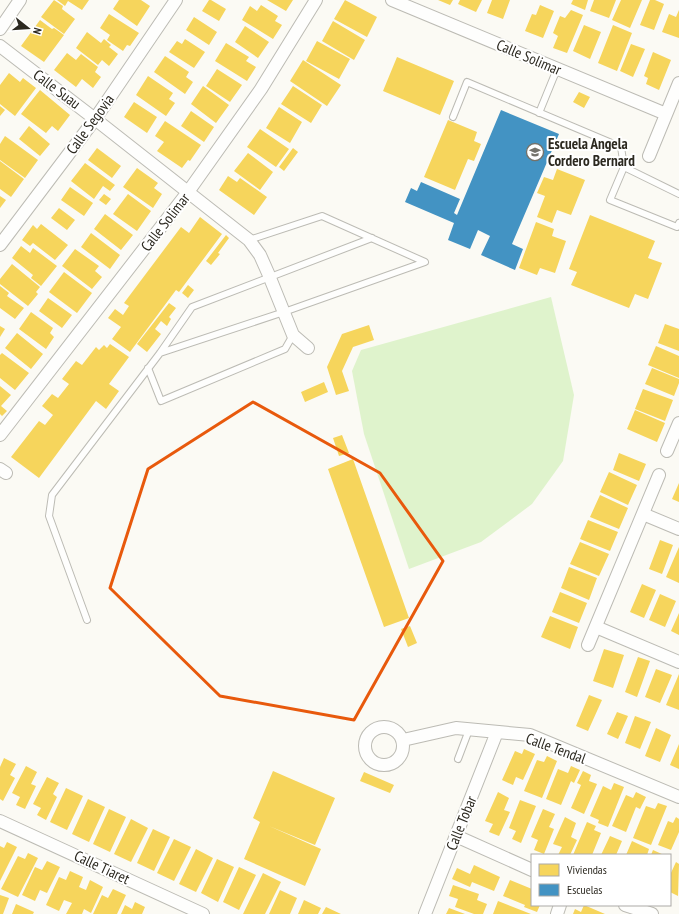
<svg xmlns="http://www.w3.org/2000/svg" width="679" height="914" viewBox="0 0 679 914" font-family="'PT Sans Narrow',sans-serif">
<rect width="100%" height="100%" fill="#fbfaf4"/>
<path fill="#dff3cc" d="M551,297L574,395L563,461L532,504L481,542L409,569L364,434L352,371L361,350Z"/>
<path fill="#f6d55c" d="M54,0L63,6L62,9L75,19L64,34L41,17Z
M57,0H89L82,10L68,1L65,6Z
M119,0H141L150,6L137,26L113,9Z
M209,0H211L226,9L219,21L202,11Z
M267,0H293L286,11Z
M345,0L377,17L367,37L334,19Z
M438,0H453L450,5Z
M460,0H482L476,12L458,4Z
M492,0H510L503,19L487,13Z
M573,0H588L585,10L571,4Z
M594,0H616L609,18L590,11Z
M621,0H642L630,28L612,20Z
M650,0H655L664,4L654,30L640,25Z
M261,5L278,16L275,21L282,25L273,39L242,20L250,6L257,11Z
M540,5L554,11L543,38L525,31L532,14L536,15Z
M571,10L583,15L567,53L553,48L558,36L553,33L560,16L565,18Z
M679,10V38L662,32L669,14L676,17Z
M109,14L139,33L130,46L127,45L123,51L107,40L110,35L100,28Z
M194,17L217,32L209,45L186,30Z
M40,20L52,29L54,28L64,35L44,62L21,46Z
M333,21L365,40L354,60L322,41Z
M584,25L601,32L590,59L573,51Z
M613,25L632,33L617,71L598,63Z
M245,26L269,42L258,58L235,42Z
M87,32L101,43L104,39L111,45L109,47L118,54L109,66L102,60L98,65L76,48Z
M185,39L205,52L194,68L169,52L177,41L182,44Z
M317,41L350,59L339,79L306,61Z
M226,43L249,57L246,61L256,67L247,81L215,61Z
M631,44L645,49L633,77L620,71Z
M653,52L671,60L659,90L646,84L648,78L644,76Z
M67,53L76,60L81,54L98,67L95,72L101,77L93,88L82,79L76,87L54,70Z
M165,56L189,72L186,77L193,82L185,94L154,72Z
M397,57L454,81L440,115L383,91Z
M303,60L341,85L327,106L290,81Z
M217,69L242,85L230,102L206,86Z
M9,73L20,82L23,78L36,88L15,116L0,104V85Z
M148,76L173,93L169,99L175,103L166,116L136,95Z
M203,86L229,105L216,123L191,104Z
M293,86L322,105L311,123L281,104Z
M40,90L70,115L58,131L52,126L46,133L21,114Z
M579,92L590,97L584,108L573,102Z
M134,102L157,117L147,133L124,117Z
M0,106L5,110L0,116Z
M279,107L302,122L290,143L266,128Z
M191,111L214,127L204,142L181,126Z
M448,120L477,132L474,141L481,144L474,161L468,159L455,190L424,177Z
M165,121L201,145L190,161L188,160L182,168L157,151L164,142L155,136Z
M29,126L50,144L40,156L19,139Z
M260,129L289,149L276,167L247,147Z
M5,136L38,160L25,178L0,160V144Z
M97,148L121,166L112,178L88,160Z
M293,148L298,152L284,171L279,167Z
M248,153L273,172L260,190L234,171Z
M0,161L24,179L11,197L0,189Z
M85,163L115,185L110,191L103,186L94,199L71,181Z
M137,168L158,183L154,188L162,194L153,208L123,187Z
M557,169L585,180L571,215L557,210L552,223L537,217L545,196L537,193L544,177L553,180Z
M228,176L237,182L240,178L267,197L254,215L219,190Z
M70,187L93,203L84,216L61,200Z
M104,194L111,199L106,205L99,200Z
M128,194L151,211L137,231L113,214Z
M0,196L6,200L0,208Z
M59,208L75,220L67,230L51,218Z
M105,214L133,235L121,250L94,229Z
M590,215L655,241L648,258L662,263L648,299L635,294L629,308L571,285L577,272L569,269Z
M200,217L222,234L179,292L176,290L130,352L112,339L121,327L108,318L115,309L123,315L129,306L124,303L181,227L189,233Z
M536,222L554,229L552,236L566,241L555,273L540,268L537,275L519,268Z
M41,224L68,245L55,260L33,243L30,246L22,240L33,225L37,229Z
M91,233L120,255L110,269L81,247Z
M226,235L229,238L218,253L220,254L211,265L206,261Z
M21,246L30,253L33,248L57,266L41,286L31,278L33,275L12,258Z
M75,249L99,266L95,271L102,277L92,289L62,266Z
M12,264L40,287L36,292L38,294L28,306L0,284V279Z
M64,272L92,293L77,313L49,292Z
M188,285L194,290L188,298L182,293Z
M0,286L9,293L7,296L24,308L15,319L0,308Z
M48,298L72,315L62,328L39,311Z
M169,303L176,308L169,317L171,319L167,326L161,321L155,329L161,334L147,352L137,344Z
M31,312L53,328L50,333L54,337L46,349L19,329Z
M665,324L679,329V351L658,343Z
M369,325L374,340L353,347L342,371L349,391L336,395L327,367L342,334Z
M0,326L5,329L0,337Z
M17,333L43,354L31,369L5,348Z
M110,344L129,357L109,384L119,391L106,409L96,401L39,478L11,457L39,421L45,425L53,415L42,406L52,394L58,398L69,384L62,379L76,361L82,365L96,347L99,350L104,345L107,348Z
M656,346L679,356V378L648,365Z
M2,353L29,373L15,390L0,378V355Z
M652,368L679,379V383L674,396L645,384Z
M324,382L328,392L305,402L301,392Z
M0,386L11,395L1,406L7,411L2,416L0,414Z
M643,389L673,400L665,421L635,409Z
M635,410L665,423L657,442L627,429Z
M342,435L349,453L339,456L333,438Z
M619,453L646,464L639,481L613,470Z
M353,459L409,618L384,627L328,469Z
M609,472L637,485L628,505L600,492Z
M679,483V502L672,499Z
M600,495L628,508L619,529L590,517Z
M588,520L618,532L610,551L580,539Z
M660,540L673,545L662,574L649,569Z
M580,542L609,554L599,576L570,564Z
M679,547V583L666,577Z
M569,567L597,578L589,600L561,588Z
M642,584L656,590L644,618L630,612Z
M560,592L587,603L579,623L552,612Z
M660,594L676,601L665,627L649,620Z
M679,613V635L671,631Z
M550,616L578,627L570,649L541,637Z
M410,626L417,643L408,647L401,629Z
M604,649L624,655L613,688L593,681Z
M638,657L650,661L637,697L625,692Z
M656,669L672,675L660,703L645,697Z
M679,674V710L666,705Z
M589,695L602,700L588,731L576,726Z
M617,712L628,716L618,739L607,734Z
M635,716L651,722L640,749L625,743Z
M656,728L671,735L660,762L645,756Z
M679,744V769L670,765Z
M524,749L535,754L523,780L516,777L513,785L502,780L515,751L522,754Z
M547,756L557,761L542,798L524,791L537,760L544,762Z
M4,758L16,764L10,775L15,778L3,801L0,799V767Z
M26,766L37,772L31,784L36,786L25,809L16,805L20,797L12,793Z
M571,766L580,770L574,783L571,781L561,805L546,799L558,769L568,773Z
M273,771L335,798L315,845L269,826L321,849L305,886L244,859L260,822L253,818Z
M583,771L591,775L589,781L597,784L584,814L571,808L581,785L577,783Z
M364,772L394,785L390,793L360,781Z
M47,777L59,783L53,794L57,797L46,820L37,815L41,808L33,804Z
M614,783L624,787L608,827L598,823L599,820L590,816L603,786L611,790Z
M66,788L83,796L67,830L50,822Z
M498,792L509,798L504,810L510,812L499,836L489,832L493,824L485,821Z
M636,792L646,797L640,809L636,807L626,832L612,826L626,795L633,798Z
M88,799L105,807L89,842L72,834Z
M520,800L536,806L521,843L512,839L516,831L509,828Z
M658,803L667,806L651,845L633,838L646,806L655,809Z
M109,809L126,817L110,852L93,844Z
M543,809L555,814L549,827L554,829L544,854L534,850L538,840L531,837Z
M565,817L576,823L571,837L577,840L570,855H558L562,847L553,844Z
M676,817L679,819V832L671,850L658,845L668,821L673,823Z
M131,819L148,828L131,862L114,854Z
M587,822L596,826L594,830L601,833L592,855H573Z
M153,829L170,837L154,871L137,863Z
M610,836L622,841L616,855H601Z
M174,839L191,847L174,881L157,873Z
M632,841L649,849L647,855H626Z
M7,842L17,847L0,881V846L4,848Z
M196,849L213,858L196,892L179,884Z
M653,850L664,855H651Z
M28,853L38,858L18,897L1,889L18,856L25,859Z
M217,859L234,867L218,902L201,893Z
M47,861L60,867L47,893L40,890L35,901L22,895L35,867L42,870Z
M676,862L679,864L678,896L670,892V875Z
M474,865L500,877L494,891L472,882L470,887L452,879L457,868L470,874Z
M239,867L256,875L239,910L223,902Z
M70,871L83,877L79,887L86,890L90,880L103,887L91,913L84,909L82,914H66L72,903L64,900L59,911L46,905L59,877L66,880Z
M263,873L281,882L265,914H243Z
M510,880L532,889V905H540L537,912L524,907L525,905L503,896Z
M453,885L479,894L477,900L487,904L483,914H474L455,907L458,899L449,896Z
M113,889L126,895L117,914H93L102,895L108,898Z
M280,890L297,898L290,914H269Z
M0,895L9,898L3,914H0Z
M304,900L321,908L318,914H298Z
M498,901L531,914H493Z
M135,902L145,907L142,914H121L125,905L132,909Z
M16,904L34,912L33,914H12Z
M584,905L605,914H573L575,909L581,912Z
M326,907L341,914H322Z
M449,908L465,914H446Z"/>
<path fill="#4393c3" d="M501,110L559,134L512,244L523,249L515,270L481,255L490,236L478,230L470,249L448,240L454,223L405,202L411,188L417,191L421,182L460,199L454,213L457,215Z"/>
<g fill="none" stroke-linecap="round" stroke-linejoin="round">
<g stroke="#bcbbb4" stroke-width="8">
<path id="lane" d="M539,113L557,69
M453,117L467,82L621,147L624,167L610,200L677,227L679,223
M624,167L679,194
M160,353L284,312L425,262L322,216L249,240
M148,368L161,401L285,349L293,335
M87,620L49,516L52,495L160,353L192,307L372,238
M458,759L469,730"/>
</g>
<g stroke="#bcbbb4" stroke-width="14">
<path id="street" d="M392,0L666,114
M0,29L20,0
M0,46L95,119L249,240L260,255L268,273L293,335L308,348
M649,156L679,83
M0,245L95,119L176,0
M0,435L188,192L261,89L316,0
M667,451L679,423
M0,469L6,473
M643,514L679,529
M596,627L679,662
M588,645L659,475
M365 746a19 19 0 1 1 38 0a19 19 0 1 1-38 0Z
M403,740L456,728L530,735L679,797
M0,821L203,914
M456,836L532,870
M625,905L652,914
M425,914L497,732
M557,914L560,905"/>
</g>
<use href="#lane" stroke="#fefefd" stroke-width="6"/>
<use href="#street" stroke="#fefefd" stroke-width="12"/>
</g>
<path fill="none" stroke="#e8590c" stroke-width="3" stroke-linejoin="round" d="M253,402L380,473L443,561L354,720L220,696L110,588L148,469Z"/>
<defs>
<g id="school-ring" transform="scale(0.9)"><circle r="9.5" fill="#fff" stroke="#74726a" stroke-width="1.5"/><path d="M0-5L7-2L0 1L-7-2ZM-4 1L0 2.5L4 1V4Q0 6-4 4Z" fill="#74726a"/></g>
</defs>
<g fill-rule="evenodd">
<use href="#school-ring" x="535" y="152"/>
</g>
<g text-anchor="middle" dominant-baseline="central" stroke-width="4" stroke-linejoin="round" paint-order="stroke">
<g font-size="15" fill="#2c2920" stroke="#fff">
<text transform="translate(529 57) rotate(23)">Calle Solimar</text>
<text transform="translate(57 89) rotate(37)">Calle Suau</text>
<text transform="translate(90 124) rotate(-54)">Calle Segovia</text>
<text transform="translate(165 222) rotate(-52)">Calle Solimar</text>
<text transform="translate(556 748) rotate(20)">Calle Tendal</text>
<text transform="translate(461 823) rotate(-68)">Calle Tobar</text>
<text transform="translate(102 867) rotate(25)">Calle Tiaret</text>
</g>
<g font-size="15" font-weight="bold" fill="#2c2920" stroke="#fff" text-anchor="start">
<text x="548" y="143">Escuela Angela<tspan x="548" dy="17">Cordero Bernard</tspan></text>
</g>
</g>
<rect x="531" y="854" width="140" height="52" fill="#ffffff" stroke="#aba9a6"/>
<rect x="539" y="864" width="20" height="12" fill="#f6d55c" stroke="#aba9a6"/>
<text x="567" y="874" font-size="12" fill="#2c2920">Viviendas</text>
<rect x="539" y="884" width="20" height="12" fill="#4393c3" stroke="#aba9a6"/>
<text x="567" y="894" font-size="12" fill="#2c2920">Escuelas</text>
<g transform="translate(28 28) rotate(107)" stroke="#ffffff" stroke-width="3" paint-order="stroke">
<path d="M0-3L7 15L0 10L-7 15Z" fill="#2c2920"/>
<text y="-6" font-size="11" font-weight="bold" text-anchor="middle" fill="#2c2920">N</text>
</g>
</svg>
